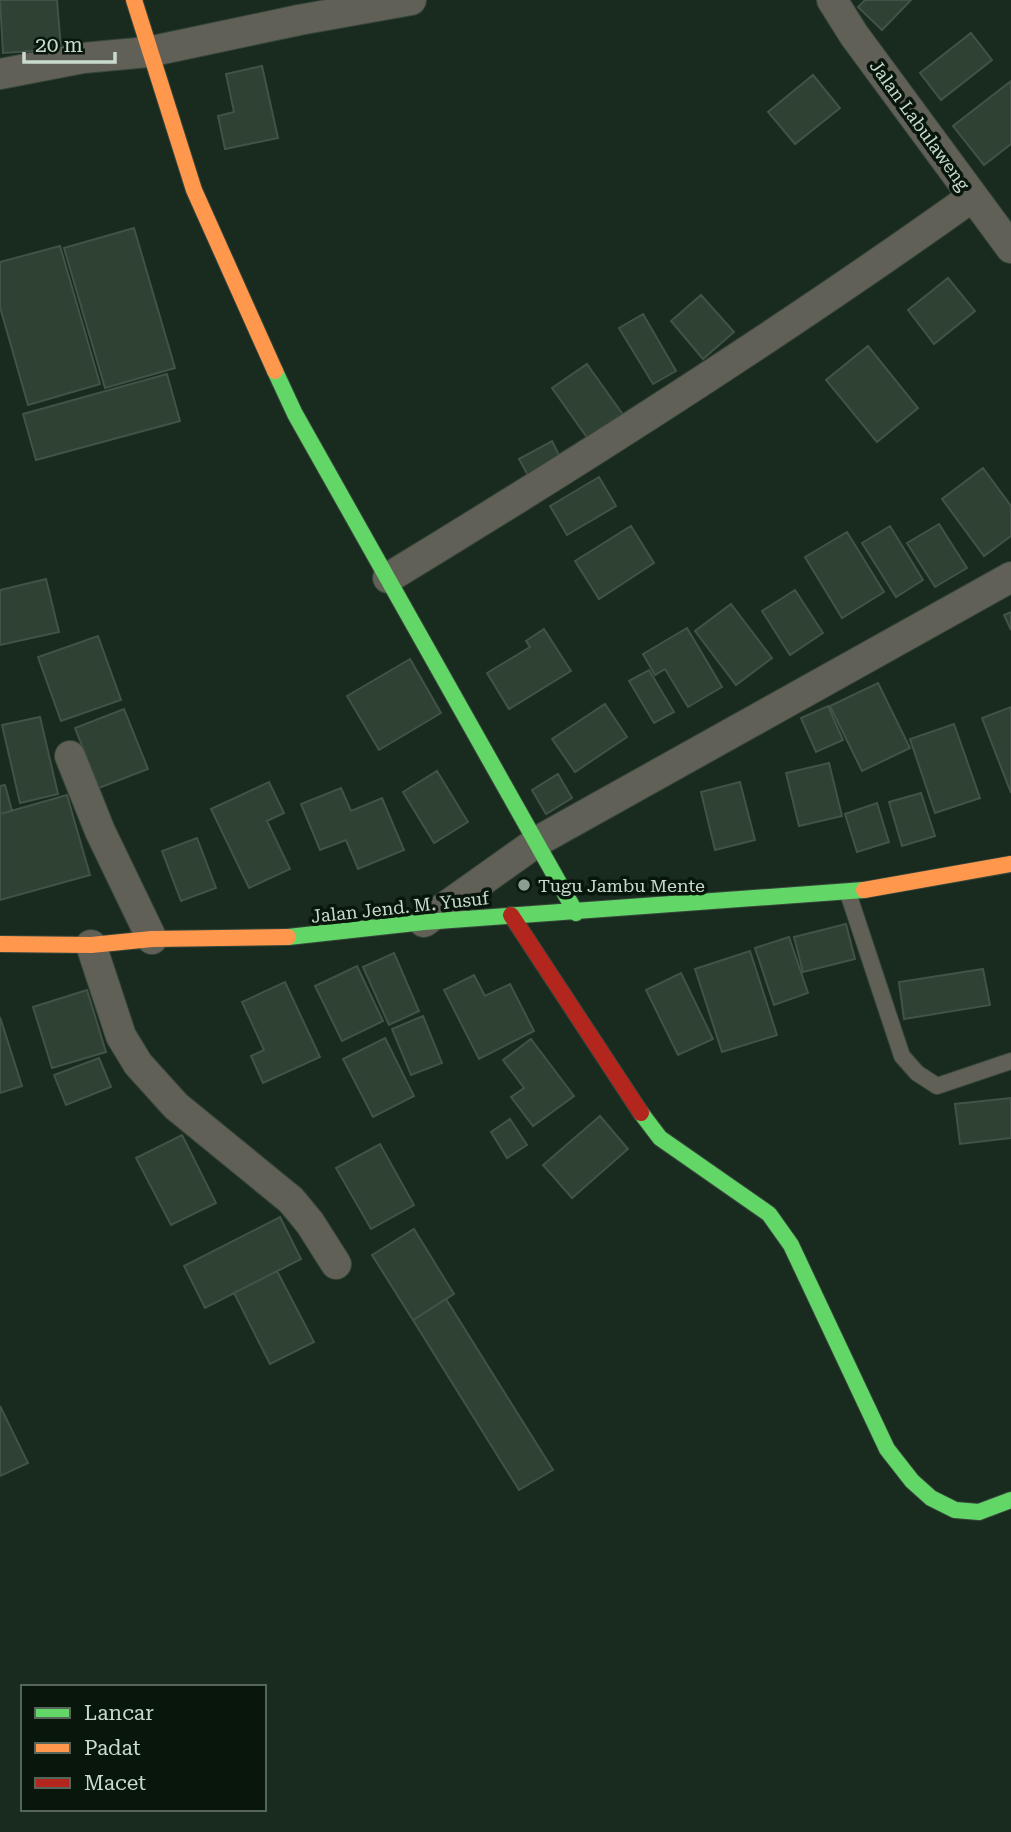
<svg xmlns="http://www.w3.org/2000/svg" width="1011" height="1832" viewBox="0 0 1011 1832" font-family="'Roboto Serif',serif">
<rect width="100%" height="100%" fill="#192b1e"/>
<path fill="#2e4133" stroke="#425246" stroke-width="2" d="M0,0H57L61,49L3,53Z
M865,0H911L882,30L858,7Z
M971,33L992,60L941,100L920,73Z
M262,66L278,138L225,149L218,116L234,112L226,74Z
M813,75L840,108L795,144L768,112Z
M1011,81V144L984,165L953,126Z
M134,228L175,368L105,388L64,248Z
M60,246L100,384L28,405L0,307V262Z
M948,278L975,311L934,344L908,310Z
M701,295L734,332L703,359L671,321Z
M643,314L676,371L653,384L619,328Z
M868,346L918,408L877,442L826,380Z
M587,364L626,419L591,443L552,388Z
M167,374L180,421L36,460L23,414Z
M552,441L563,463L531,481L519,459Z
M983,468L1011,506V536L984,556L942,499Z
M599,477L616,506L567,535L550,506Z
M939,524L967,568L935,587L907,543Z
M631,526L654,563L599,599L575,561Z
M890,526L923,580L896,597L862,543Z
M847,532L884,592L842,618L805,557Z
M46,579L59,632L0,645V590Z
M795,590L823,633L790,655L762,611Z
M731,604L772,658L736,685L695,631Z
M1011,612V630L1004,615Z
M687,628L722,687L688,707L665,669L655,675L643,654Z
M544,629L571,671L509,709L487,673L530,647L526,641Z
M98,636L121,700L61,721L38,657Z
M410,659L441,713L379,750L347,696Z
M649,670L674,712L654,723L629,681Z
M878,683L910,748L862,771L830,706Z
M605,704L627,737L575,772L552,739Z
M828,706L843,740L816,752L801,718Z
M1011,707V793L982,718Z
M124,709L148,769L99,788L75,728Z
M40,717L58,794L20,803L2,725Z
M954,724L980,798L935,813L910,739Z
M829,763L842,816L799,826L786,773Z
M437,771L468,822L434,843L403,792Z
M558,774L572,798L546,814L532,790Z
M269,782L284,813L267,821L290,869L249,888L211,809Z
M740,782L755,840L715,850L701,792Z
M5,785L12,811L0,814V786Z
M341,788L351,811L382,798L404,850L358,869L346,840L320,850L301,804Z
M921,793L935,836L902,846L889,802Z
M67,795L90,875L0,900V814Z
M877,803L889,842L857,852L845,814Z
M197,838L216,888L181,901L162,851Z
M846,924L855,959L803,972L794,937Z
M789,937L808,993L774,1005L755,948Z
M750,951L777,1035L722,1052L695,969Z
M394,953L419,1011L389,1025L363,967Z
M357,966L383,1021L342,1041L315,986Z
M983,969L990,1005L904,1019L899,982Z
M681,973L713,1039L678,1055L646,990Z
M474,975L485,996L510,984L534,1031L479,1059L444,990Z
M285,982L320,1057L263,1083L251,1056L264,1050L242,1002Z
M87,990L106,1052L52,1068L33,1007Z
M423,1016L442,1063L411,1075L392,1029Z
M0,1017L22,1086L0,1093Z
M385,1038L414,1096L373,1117L343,1059Z
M531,1039L574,1096L533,1126L511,1097L524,1088L503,1060Z
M99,1058L111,1087L66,1105L54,1075Z
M1011,1098V1138L960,1144L955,1104Z
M600,1116L628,1149L572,1198L543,1165Z
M510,1119L527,1145L507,1158L491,1132Z
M182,1135L216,1203L171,1225L136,1158Z
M380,1144L414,1205L371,1229L336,1168Z
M280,1217L301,1259L205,1308L184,1266Z
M414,1229L454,1294L413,1320L372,1255Z
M277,1271L314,1342L270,1364L234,1293Z
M446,1299L553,1470L519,1490L413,1320Z
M0,1406L28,1463L0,1476Z"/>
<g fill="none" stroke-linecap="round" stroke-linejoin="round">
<g stroke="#37463b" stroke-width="18">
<path id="lane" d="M848,893L902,1056L917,1073L937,1086L1011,1061"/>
</g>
<g stroke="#37463b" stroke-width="32">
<path id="street" d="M832,0L854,35L1011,248
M0,74L83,58L148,52L299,20L411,0
M388,578C587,457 783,332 972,197
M70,756L100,831L152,939
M424,922L538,841L1011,577
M91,945L121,1036L138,1064L176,1106L291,1200L310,1223L336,1264"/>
</g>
<g stroke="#37463b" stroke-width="18">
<path id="fast" d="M275,371L295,414L576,913
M288,937L424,922L864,890
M641,1113L660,1138L769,1214L791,1245L887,1449L912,1481L931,1498L955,1510L979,1512L1011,1500"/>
</g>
<g stroke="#37463b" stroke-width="18">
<path id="slow" d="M134,0L194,190L275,371
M864,890L1011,864
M0,944L91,945L152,939L288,937"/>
</g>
<g stroke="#37463b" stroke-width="18">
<path id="jam" d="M511,915L641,1113"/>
</g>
<use href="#lane" stroke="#606056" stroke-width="16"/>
<use href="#street" stroke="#606056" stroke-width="30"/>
<use href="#fast" stroke="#63d668" stroke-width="16"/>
<use href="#slow" stroke="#ff974d" stroke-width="16"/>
<use href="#jam" stroke="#b3261e" stroke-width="16"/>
</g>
<circle fill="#8b9e8f" stroke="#09160c" stroke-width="2.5" cx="524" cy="885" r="7"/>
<g text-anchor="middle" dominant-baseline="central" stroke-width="7" stroke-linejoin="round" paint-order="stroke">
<g font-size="18" fill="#c9dccc" stroke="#09160c">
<text transform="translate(920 125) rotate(54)">Jalan Labulaweng</text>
<text transform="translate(400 907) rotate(-6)">Jalan Jend. M. Yusuf</text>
</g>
<g font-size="18" fill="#c9dccc" stroke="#09160c" text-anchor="start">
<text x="538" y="885">Tugu Jambu Mente</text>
</g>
</g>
<rect x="21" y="1685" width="245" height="126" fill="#09160c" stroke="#566559" stroke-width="2"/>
<rect x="35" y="1708" width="35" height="10" fill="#63d668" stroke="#566559" stroke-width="2"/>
<text x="84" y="1720" font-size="21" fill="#c9dccc">Lancar</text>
<rect x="35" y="1743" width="35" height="10" fill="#ff974d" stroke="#566559" stroke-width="2"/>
<text x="84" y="1755" font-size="21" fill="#c9dccc">Padat</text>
<rect x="35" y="1778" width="35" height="10" fill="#b3261e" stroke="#566559" stroke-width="2"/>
<text x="84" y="1790" font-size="21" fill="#c9dccc">Macet</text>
<path d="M24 52v10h91v-10" fill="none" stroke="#c9dccc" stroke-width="3.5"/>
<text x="35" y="52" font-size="21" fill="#c9dccc" stroke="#09160c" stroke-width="5" paint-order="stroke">20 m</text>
</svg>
